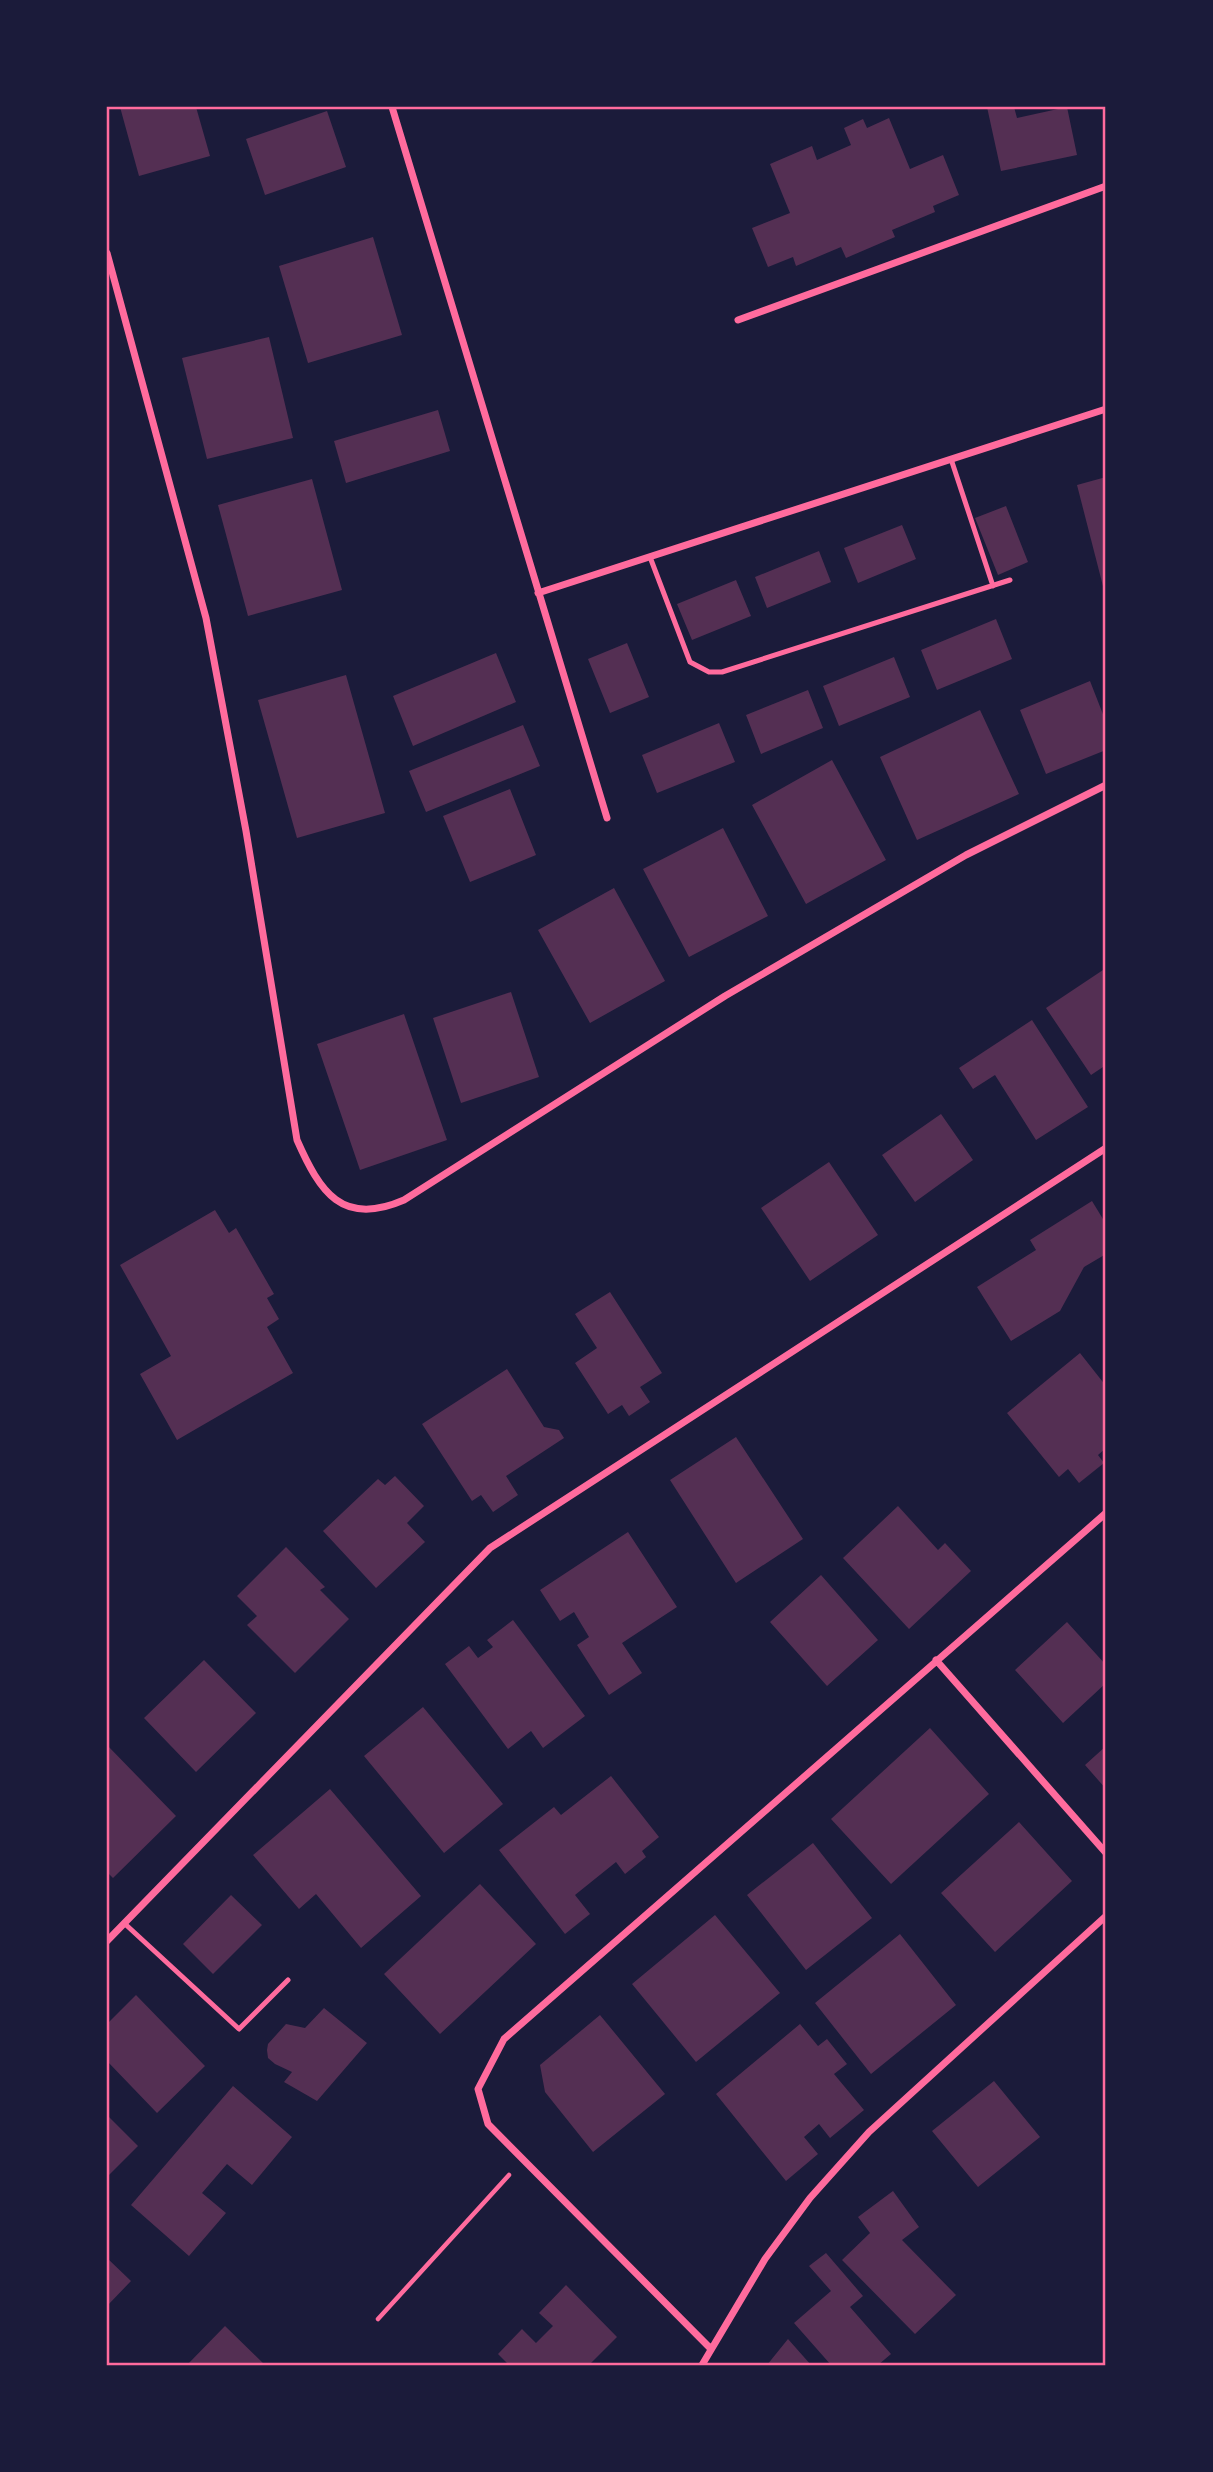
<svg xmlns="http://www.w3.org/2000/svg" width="1213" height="2472" viewBox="0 0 1213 2472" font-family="'Fira Sans',sans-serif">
<rect width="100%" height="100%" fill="#1b1b3a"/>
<path fill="#542f53" d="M120,107H196L210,156L139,176Z
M987,107H1014L1017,118L1067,107L1077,155L1001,171Z
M327,111L346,167L265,195L246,139Z
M889,118L910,169L943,155L959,195L933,206L935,212L892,230L895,237L846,258L841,247L796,266L793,257L768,267L752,228L790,213L770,164L812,146L817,160L851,145L844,128L863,119L867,128Z
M373,237L402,335L308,363L279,266Z
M269,337L293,438L207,459L182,358Z
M438,410L450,451L346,483L334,441Z
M1106,477V594H1105L1077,485Z
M312,479L342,590L248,616L218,505Z
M1006,506L1028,562L998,575L975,518Z
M902,525L916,559L858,583L844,548Z
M819,551L831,582L767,608L755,577Z
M736,580L751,616L692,640L677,604Z
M996,619L1012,659L937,690L921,650Z
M627,643L649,697L610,713L588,659Z
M496,653L516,702L413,746L393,696Z
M894,657L910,697L839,726L823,686Z
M346,675L385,813L297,838L258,700Z
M1090,681L1106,722V750L1046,774L1020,710Z
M808,690L823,728L761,754L746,715Z
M980,710L1019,794L917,840L880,757Z
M719,723L735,762L657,793L642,755Z
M523,725L540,766L426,812L409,771Z
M832,760L886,860L806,904L752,805Z
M510,789L536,855L470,882L443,816Z
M723,828L768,916L689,957L643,869Z
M614,888L665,981L590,1023L538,930Z
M1106,968V1065L1091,1075L1046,1008Z
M511,992L539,1077L461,1103L433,1018Z
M404,1014L447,1140L360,1170L317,1044Z
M1032,1020L1088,1107L1036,1140L995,1075L973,1089L959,1068Z
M941,1114L973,1160L915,1202L882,1155Z
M829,1162L878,1235L810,1281L761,1208Z
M1092,1201L1106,1224V1254L1084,1267L1060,1311L1011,1341L977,1287L1036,1250L1030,1240Z
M215,1210L229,1233L236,1228L274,1294L267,1298L279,1319L267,1327L293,1373L177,1440L140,1374L171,1356L120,1265Z
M610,1292L662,1373L640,1387L650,1402L629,1416L622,1405L608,1414L575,1363L597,1348L575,1314Z
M1080,1353L1106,1386V1448L1098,1455L1104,1463L1079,1483L1068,1469L1059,1477L1007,1413Z
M507,1369L544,1427L559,1430L564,1438L506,1476L518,1495L493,1512L481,1495L472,1501L422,1424Z
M736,1437L803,1539L736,1583L670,1480Z
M395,1476L424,1506L407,1523L425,1542L376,1588L323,1531L378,1479L385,1485Z
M898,1506L938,1550L945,1543L971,1571L909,1629L843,1558Z
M628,1532L677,1607L622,1643L642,1673L609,1695L577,1645L589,1637L574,1612L560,1621L540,1590Z
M286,1547L325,1587L320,1590L349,1619L295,1673L247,1625L257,1616L237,1596Z
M821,1575L878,1640L827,1686L770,1622Z
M513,1620L585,1716L543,1748L531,1731L508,1749L445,1664L469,1646L478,1658L493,1647L487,1640Z
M1067,1622L1106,1665V1683L1063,1723L1015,1670Z
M204,1660L256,1713L196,1772L144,1718Z
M423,1707L503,1804L444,1853L364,1756Z
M930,1728L989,1794L891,1884L831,1819Z
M107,1745L176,1816L113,1878L107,1872Z
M1106,1746V1789L1085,1765Z
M611,1776L659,1837L642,1851L646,1857L625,1874L616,1862L575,1895L590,1914L565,1934L499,1850L554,1807L561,1815Z
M330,1789L421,1896L361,1948L316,1894L299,1909L253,1855Z
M1019,1822L1072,1881L995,1952L941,1893Z
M813,1843L872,1918L806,1970L747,1895Z
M480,1884L536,1944L440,2034L384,1974Z
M231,1895L262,1925L213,1974L183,1944Z
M715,1915L780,1993L696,2062L632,1984Z
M900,1934L956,2005L871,2074L815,2003Z
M136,1995L205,2066L157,2113L107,2061V2024Z
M324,2008L367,2043L317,2101L284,2082L292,2072L275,2064L268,2058L267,2050L268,2044L286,2024L305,2028Z
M600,2015L665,2094L593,2152L545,2092L540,2065Z
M800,2024L818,2046L827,2039L847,2064L834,2074L864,2110L830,2138L819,2124L804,2137L818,2154L786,2181L716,2094Z
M994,2081L1040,2137L978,2187L932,2131Z
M233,2086L292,2137L252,2185L227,2164L202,2193L226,2213L189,2256L131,2205Z
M107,2115L138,2146L107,2177Z
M893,2191L919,2227L902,2240L956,2295L915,2334L842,2260L870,2233L858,2217Z
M826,2253L863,2296L850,2307L891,2354L878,2365H831L794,2323L831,2291L809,2266Z
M107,2258L131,2281L107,2306Z
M566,2285L617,2337L589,2365H509L498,2354L522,2329L536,2343L553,2326L539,2313Z
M225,2326L265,2365H187Z
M788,2339L811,2365H767Z"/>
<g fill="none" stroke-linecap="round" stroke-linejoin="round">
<path stroke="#ff6b9d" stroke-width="4.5" d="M378,2319L509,2175"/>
<path stroke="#ff6b9d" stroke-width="5" d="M951,459L993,586
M650,557L690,662L709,672H722L1010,580
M124,1923L239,2029L288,1980"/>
<path stroke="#ff6b9d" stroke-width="7" d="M392,107L607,818
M107,253L206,618L246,831L297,1140C320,1192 342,1227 404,1200L725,996L966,855L1106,785
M738,320L1106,186
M538,593L1106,409
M936,1660L1106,1853
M107,1941L490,1548L1106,1148
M711,2349L488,2124L478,2089L504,2039L1106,1513
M702,2365L765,2259L810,2198L869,2132L1106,1916"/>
</g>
<rect width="1213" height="2472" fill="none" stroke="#1b1b3a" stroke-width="217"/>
<rect x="108" y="108" width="996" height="2256" fill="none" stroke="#ff6b9d" stroke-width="2.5"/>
</svg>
